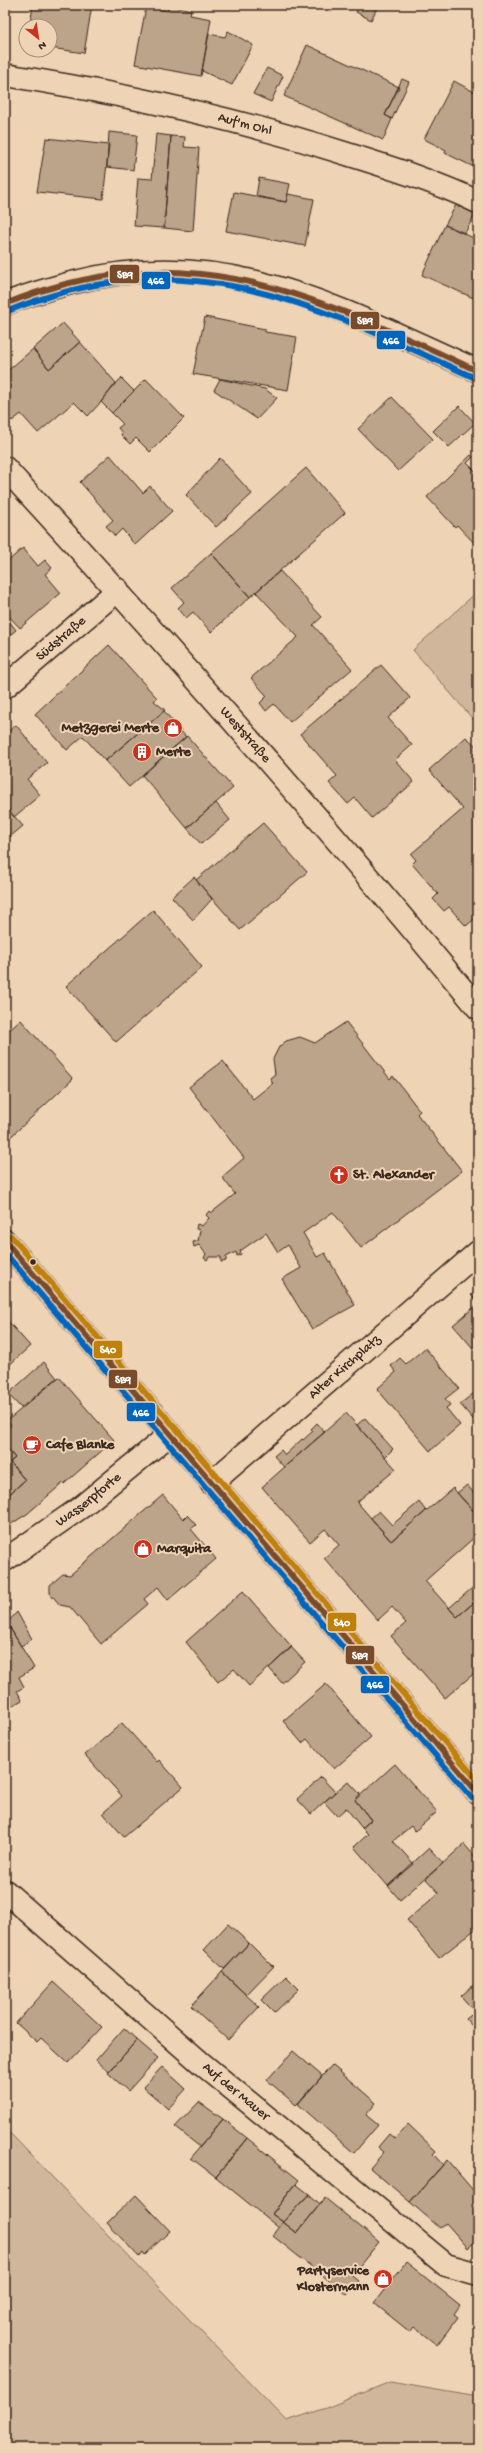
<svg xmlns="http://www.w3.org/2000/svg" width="483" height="2453" viewBox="0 0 483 2453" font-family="'Gochi Hand',sans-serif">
<rect width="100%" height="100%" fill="#eed3b5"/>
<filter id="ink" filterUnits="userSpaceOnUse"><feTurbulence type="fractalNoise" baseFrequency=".025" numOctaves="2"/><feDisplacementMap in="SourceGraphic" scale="8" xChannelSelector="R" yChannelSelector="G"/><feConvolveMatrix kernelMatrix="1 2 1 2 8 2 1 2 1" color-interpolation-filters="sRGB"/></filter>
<g filter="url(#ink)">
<path fill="#d0b79c" stroke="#86705d" d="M478,591V725L413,650Z
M5,2128L287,2421L326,2408L390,2382L478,2397V2448H5Z"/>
<path fill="#bca48b" stroke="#3b2a1e" d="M33,5H92L84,53L50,48V26H30Z
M169,5L191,10L190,15L211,19L201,76L135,64L146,7L168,11Z
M360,5L378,6L371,20L356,12Z
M228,31L253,45L232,85L202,71L209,34L225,37Z
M307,45L399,87L385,115L392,119L383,140L284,96Z
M267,68L283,76L271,102L253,94Z
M402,79L409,82L392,119L385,115Z
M454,81L478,94V169L445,153L446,150L424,139Z
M109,132L137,135L133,170L107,167Z
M156,134L171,136L164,228L134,226L138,178L152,179Z
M171,136L185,137L184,147L199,148L193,231L164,228Z
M46,138L109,145L103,199L37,192Z
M259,178L290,184L286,202L256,197Z
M234,192L286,202L288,194L314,199L305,246L226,231Z
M456,205L475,214L465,233L445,225Z
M445,225L478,240V300L422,275Z
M205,317L265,329V332L297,337L288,390L193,374Z
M63,323L80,342L49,369L33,349Z
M80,342L116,383L101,402L88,416L74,402L38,433L21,414L12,421L5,413V405L9,401L5,396V373L33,349L49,369Z
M121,378L134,391L112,413L101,402Z
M146,379L184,418L150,452L136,438L130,444L121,435L122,433L118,428L123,424L112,413Z
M220,379L265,389L277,398L257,419L214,390Z
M392,397L433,439L398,471L358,429Z
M459,406L475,423L449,447L433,431Z
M110,455L143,493L150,486L172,511L135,545L122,529L115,536L106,526L113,520L80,482Z
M471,455L473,457L467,463L478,474V547L457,525L455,527L427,497Z
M220,458L252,494L216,527L186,495Z
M306,468L345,513L250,597L211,553Z
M23,548L38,566L45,560L52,568L45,574L61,593L20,628L5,612V564Z
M211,553L250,597L211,632L193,612L186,618L178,608L184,602L172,588Z
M280,571L322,617L313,625L352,669L290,722L274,704L266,711L260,703L267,696L251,678L298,637L256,592Z
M5,616L16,630L5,639Z
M109,645L157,698L154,701L165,710L105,761L83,736L67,750L35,714Z
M381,665L410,698L388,718L412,745L395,760L414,782L372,818L355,798L348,804L329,783L337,776L300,734Z
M164,711L186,737L129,787L105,761Z
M16,725L47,763L27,779L40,795L14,817L5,806V734Z
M187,736L233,788L187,828L142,775Z
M466,737L478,748V916L466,926L449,907L444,911L433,899L438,894L412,864L416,860L411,854L463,809L429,770Z
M216,803L230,820L201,844L187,828Z
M5,806L23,826L11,836L5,828Z
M263,823L307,872L240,930L196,880Z
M5,828L11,836L5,841Z
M194,877L212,899L193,920L172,897Z
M153,910L202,967L116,1042L66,986Z
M21,1020L73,1079L5,1142V1034Z
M346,1022L390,1079L393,1076L420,1111L417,1114L462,1171L361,1248L333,1212L303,1233L317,1257L325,1253L355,1305L312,1329L282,1279L301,1268L288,1245L278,1252L266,1233L240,1251L241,1254L237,1256L236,1252L226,1257V1261L221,1262V1257H209L207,1260L204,1258L206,1254L199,1245L194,1247L193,1242L198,1241L200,1230L196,1229L197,1224L202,1226L209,1218L206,1215L209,1211L211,1213L235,1194L222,1177L244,1158L189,1087L223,1061L253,1099L273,1083L270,1078L275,1074L273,1059L279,1047L286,1041L300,1037L315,1043Z
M478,1290V1303L471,1295Z
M478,1304V1354L453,1325Z
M5,1318L30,1346L5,1369Z
M425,1348L459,1388L445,1399L450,1405L446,1408L460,1425L430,1451L377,1389L396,1372L391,1366L400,1358L406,1364Z
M44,1362L57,1378L21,1408L8,1394Z
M59,1377L114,1440L64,1484L63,1483L27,1514L8,1526L5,1523V1498L25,1480L10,1462L15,1458L5,1446V1430L11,1425L7,1421Z
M478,1390V1425L460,1404Z
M346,1413L396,1469L357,1502L391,1541L453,1488L478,1516V1534L425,1581L457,1617L478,1599V1670L445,1698L391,1636L406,1623L392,1607L378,1620L324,1558L339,1545L325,1529L310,1542L262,1487Z
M365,1418L393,1449L385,1457L357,1425Z
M317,1423L325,1432L284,1467L274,1456L281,1450L285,1455L302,1439L303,1440L313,1431L311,1429Z
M5,1446L15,1458L10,1462L25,1480L5,1498Z
M467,1485L478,1498V1516L457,1493Z
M163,1495L183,1519L187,1515L196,1525L191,1529L216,1559L168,1600L158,1587L144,1599L148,1604L101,1644L70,1607L60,1605L50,1593V1585L63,1574L70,1575Z
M419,1502L426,1511L391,1541L371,1518L379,1511L392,1525Z
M478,1583V1599L457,1617L449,1608Z
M243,1591L292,1647L249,1686L234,1669L218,1682L186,1642Z
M17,1612L32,1639L21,1646L7,1623Z
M7,1623L34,1668L19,1677L24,1687L17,1691L22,1700L5,1710V1625Z
M291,1647L305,1662L282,1683L269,1668Z
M326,1684L371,1737L334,1769L307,1739L302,1743L283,1721Z
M122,1723L157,1762L159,1760L183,1787L124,1837L103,1813L122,1796L85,1755Z
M395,1764L437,1812L415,1831L411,1826L393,1841L414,1864L388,1886L354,1847L368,1834L362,1828L371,1820L355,1800Z
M321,1777L335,1792L311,1814L297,1799Z
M348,1781L360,1794L355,1800L371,1820L362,1828L346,1808L337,1816L324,1802Z
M464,1844L478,1860V1916L476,1917L478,1927L439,1958L407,1920L439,1893L426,1879Z
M429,1848L443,1863L400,1900L388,1886Z
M228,1924L249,1943L224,1969L204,1950Z
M249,1943L271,1965L274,1966L246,1995L222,1972Z
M222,1972L259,2007L228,2040L191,2006Z
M286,1976L299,1989L274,2013L261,2000Z
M478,1981V2033L466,2019L475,2012L461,1996Z
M53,1982L102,2027L68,2063L41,2038L37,2042L16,2023Z
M124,2028L137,2040L109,2072L96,2060Z
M137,2040L158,2058L128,2091L108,2073Z
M293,2051L322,2076L296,2105L267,2080Z
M332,2065L376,2103L366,2115L378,2125L354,2153L298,2104Z
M162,2067L186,2089L168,2109L143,2087Z
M199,2102L223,2119L200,2147L175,2127Z
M223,2119L247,2138L216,2177L191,2158Z
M408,2124L436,2151L433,2154L443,2165L410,2202L370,2168L384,2152L378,2147L389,2134L395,2139Z
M247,2138L299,2180L272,2214L283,2222L279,2228L216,2177Z
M447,2160L478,2196V2239L468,2248L446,2223L440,2228L410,2202Z
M296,2184L309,2194L283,2222L272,2214Z
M309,2194L320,2204L297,2233L283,2222Z
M136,2195L170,2231L145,2255L143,2252L139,2257L107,2223Z
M325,2198L379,2242L352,2275L359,2281L347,2295L273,2236L283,2222L297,2233Z
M406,2262L460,2305L454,2314L458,2317L437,2345L414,2327L410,2332L374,2303Z"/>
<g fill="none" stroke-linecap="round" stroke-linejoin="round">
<g stroke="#3b2a1e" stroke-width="25">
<g id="minor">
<path id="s1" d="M5,75C121,93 235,118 347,154C392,168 436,182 478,202"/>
<path id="s2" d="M5,468C167,644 326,824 478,1008"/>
<path id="s3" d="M5,687L118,590"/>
<path d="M5,1241L478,1793"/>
<path id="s4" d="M211,1483L478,1252"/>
<path id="s5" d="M5,1560L80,1508L169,1435"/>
<path id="s6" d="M5,1891L201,2063L446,2265L478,2274"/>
</g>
</g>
<g stroke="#3b2a1e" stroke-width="25">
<path id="tertiary" d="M5,304C26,295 49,289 71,283C226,242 341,310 478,371"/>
</g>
<use href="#minor" stroke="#eed3b5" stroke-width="22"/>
<use href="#tertiary" stroke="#eed3b5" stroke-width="22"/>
<g stroke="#eed3b5" stroke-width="9">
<path id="bus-1" d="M5,304C187,230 314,296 478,371
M5,1241L478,1793"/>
</g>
<g stroke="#eed3b5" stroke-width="9">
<path id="bus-2" d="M8,311C187,238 313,304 475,378
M5,1253L472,1798"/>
</g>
<g stroke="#eed3b5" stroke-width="9">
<path id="bus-3" d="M11,1236L478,1781"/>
</g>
<use href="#bus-1" stroke="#7a4b2a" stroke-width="6"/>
<use href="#bus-2" stroke="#0065bd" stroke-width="6"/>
<use href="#bus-3" stroke="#bf8109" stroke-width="6"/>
</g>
</g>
<defs>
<g id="shop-disc" transform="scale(1)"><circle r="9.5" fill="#c8321e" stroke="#eed3b5"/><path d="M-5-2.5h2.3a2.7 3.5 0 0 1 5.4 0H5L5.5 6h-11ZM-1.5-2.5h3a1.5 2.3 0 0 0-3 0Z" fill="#fff"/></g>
<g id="building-disc" transform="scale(1)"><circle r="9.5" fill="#c8321e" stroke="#eed3b5"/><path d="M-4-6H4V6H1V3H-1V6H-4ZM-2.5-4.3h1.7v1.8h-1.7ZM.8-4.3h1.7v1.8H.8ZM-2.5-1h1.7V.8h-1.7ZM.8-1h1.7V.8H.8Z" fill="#fff"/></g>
<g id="church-disc" transform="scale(1)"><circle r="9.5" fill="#c8321e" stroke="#eed3b5"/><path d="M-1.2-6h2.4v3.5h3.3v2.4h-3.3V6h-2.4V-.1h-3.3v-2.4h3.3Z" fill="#fff"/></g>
<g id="cafe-disc" transform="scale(1)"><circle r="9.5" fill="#c8321e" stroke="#eed3b5"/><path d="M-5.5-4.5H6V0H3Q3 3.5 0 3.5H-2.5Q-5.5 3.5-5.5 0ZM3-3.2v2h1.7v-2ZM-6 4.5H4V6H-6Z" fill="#fff"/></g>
</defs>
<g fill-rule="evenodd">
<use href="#shop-disc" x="173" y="728"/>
<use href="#building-disc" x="142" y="752"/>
<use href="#church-disc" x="339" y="1175"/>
<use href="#cafe-disc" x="32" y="1445"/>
<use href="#shop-disc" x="143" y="1549"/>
<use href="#shop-disc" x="383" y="2279"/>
</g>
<circle fill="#3b2a1e" stroke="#eed3b5" stroke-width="1.5" cx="33" cy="1262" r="3.5"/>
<g text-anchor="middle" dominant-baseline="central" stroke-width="4" stroke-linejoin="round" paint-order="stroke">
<g font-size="14" fill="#3b2a1e" stroke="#eed3b5">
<text stroke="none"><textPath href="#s1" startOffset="245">Auf'm Ohl</textPath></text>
<text stroke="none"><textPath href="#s3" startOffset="74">Südstraße</textPath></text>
<text stroke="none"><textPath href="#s2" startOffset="359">Weststraße</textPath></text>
<text stroke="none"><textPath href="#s4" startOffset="177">Alter Kirchplatz</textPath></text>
<text stroke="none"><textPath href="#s5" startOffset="103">Wasserpforte</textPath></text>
<text stroke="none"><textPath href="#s6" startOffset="306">Auf der Mauer</textPath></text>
</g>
<g font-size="14" font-weight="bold" fill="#3b2a1e" stroke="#eed3b5" text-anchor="start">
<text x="159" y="728" text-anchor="end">Metzgerei Merte</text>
<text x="156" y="752">Merte</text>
<text x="353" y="1175">St. Alexander</text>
<text x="46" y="1445">Cafe Blanke</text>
<text x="157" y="1549">Marquita</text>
<text x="369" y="2271" text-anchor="end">Partyservice<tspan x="369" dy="16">Klostermann</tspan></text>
</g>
</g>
<g stroke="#eed3b5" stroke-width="1.5">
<rect x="109" y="264" width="31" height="20" rx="4" fill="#7a4b2a"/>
<rect x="141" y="271" width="30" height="19" rx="4" fill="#0065bd"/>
<rect x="350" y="311" width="30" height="19" rx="4" fill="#7a4b2a"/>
<rect x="376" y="330" width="30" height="20" rx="4" fill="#0065bd"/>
<rect x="93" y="1340" width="30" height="19" rx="4" fill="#bf8109"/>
<rect x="108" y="1369" width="30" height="20" rx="4" fill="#7a4b2a"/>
<rect x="126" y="1402" width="30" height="20" rx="4" fill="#0065bd"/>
<rect x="327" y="1612" width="30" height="20" rx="4" fill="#bf8109"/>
<rect x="345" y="1645" width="30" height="20" rx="4" fill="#7a4b2a"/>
<rect x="360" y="1675" width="30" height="19" rx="4" fill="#0065bd"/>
</g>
<g font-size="11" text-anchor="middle" font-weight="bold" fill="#fff">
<text x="125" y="278">SB9</text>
<text x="156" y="284">466</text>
<text x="365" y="324">SB9</text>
<text x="391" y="344">466</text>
<text x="108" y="1353">S40</text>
<text x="123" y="1383">SB9</text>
<text x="141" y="1416">466</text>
<text x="342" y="1626">S40</text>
<text x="360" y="1659">SB9</text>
<text x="375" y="1688">466</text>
</g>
<rect width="483" height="2453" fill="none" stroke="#eed3b5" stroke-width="20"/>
<rect x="10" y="10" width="463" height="2433" fill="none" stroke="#3b2a1e" stroke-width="1.5" filter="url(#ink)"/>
<g transform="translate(38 38) rotate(150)"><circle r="19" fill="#eed3b5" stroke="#a68f79"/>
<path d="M0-3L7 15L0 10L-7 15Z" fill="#c8321e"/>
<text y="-6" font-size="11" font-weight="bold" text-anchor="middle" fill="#3b2a1e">N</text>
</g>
</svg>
